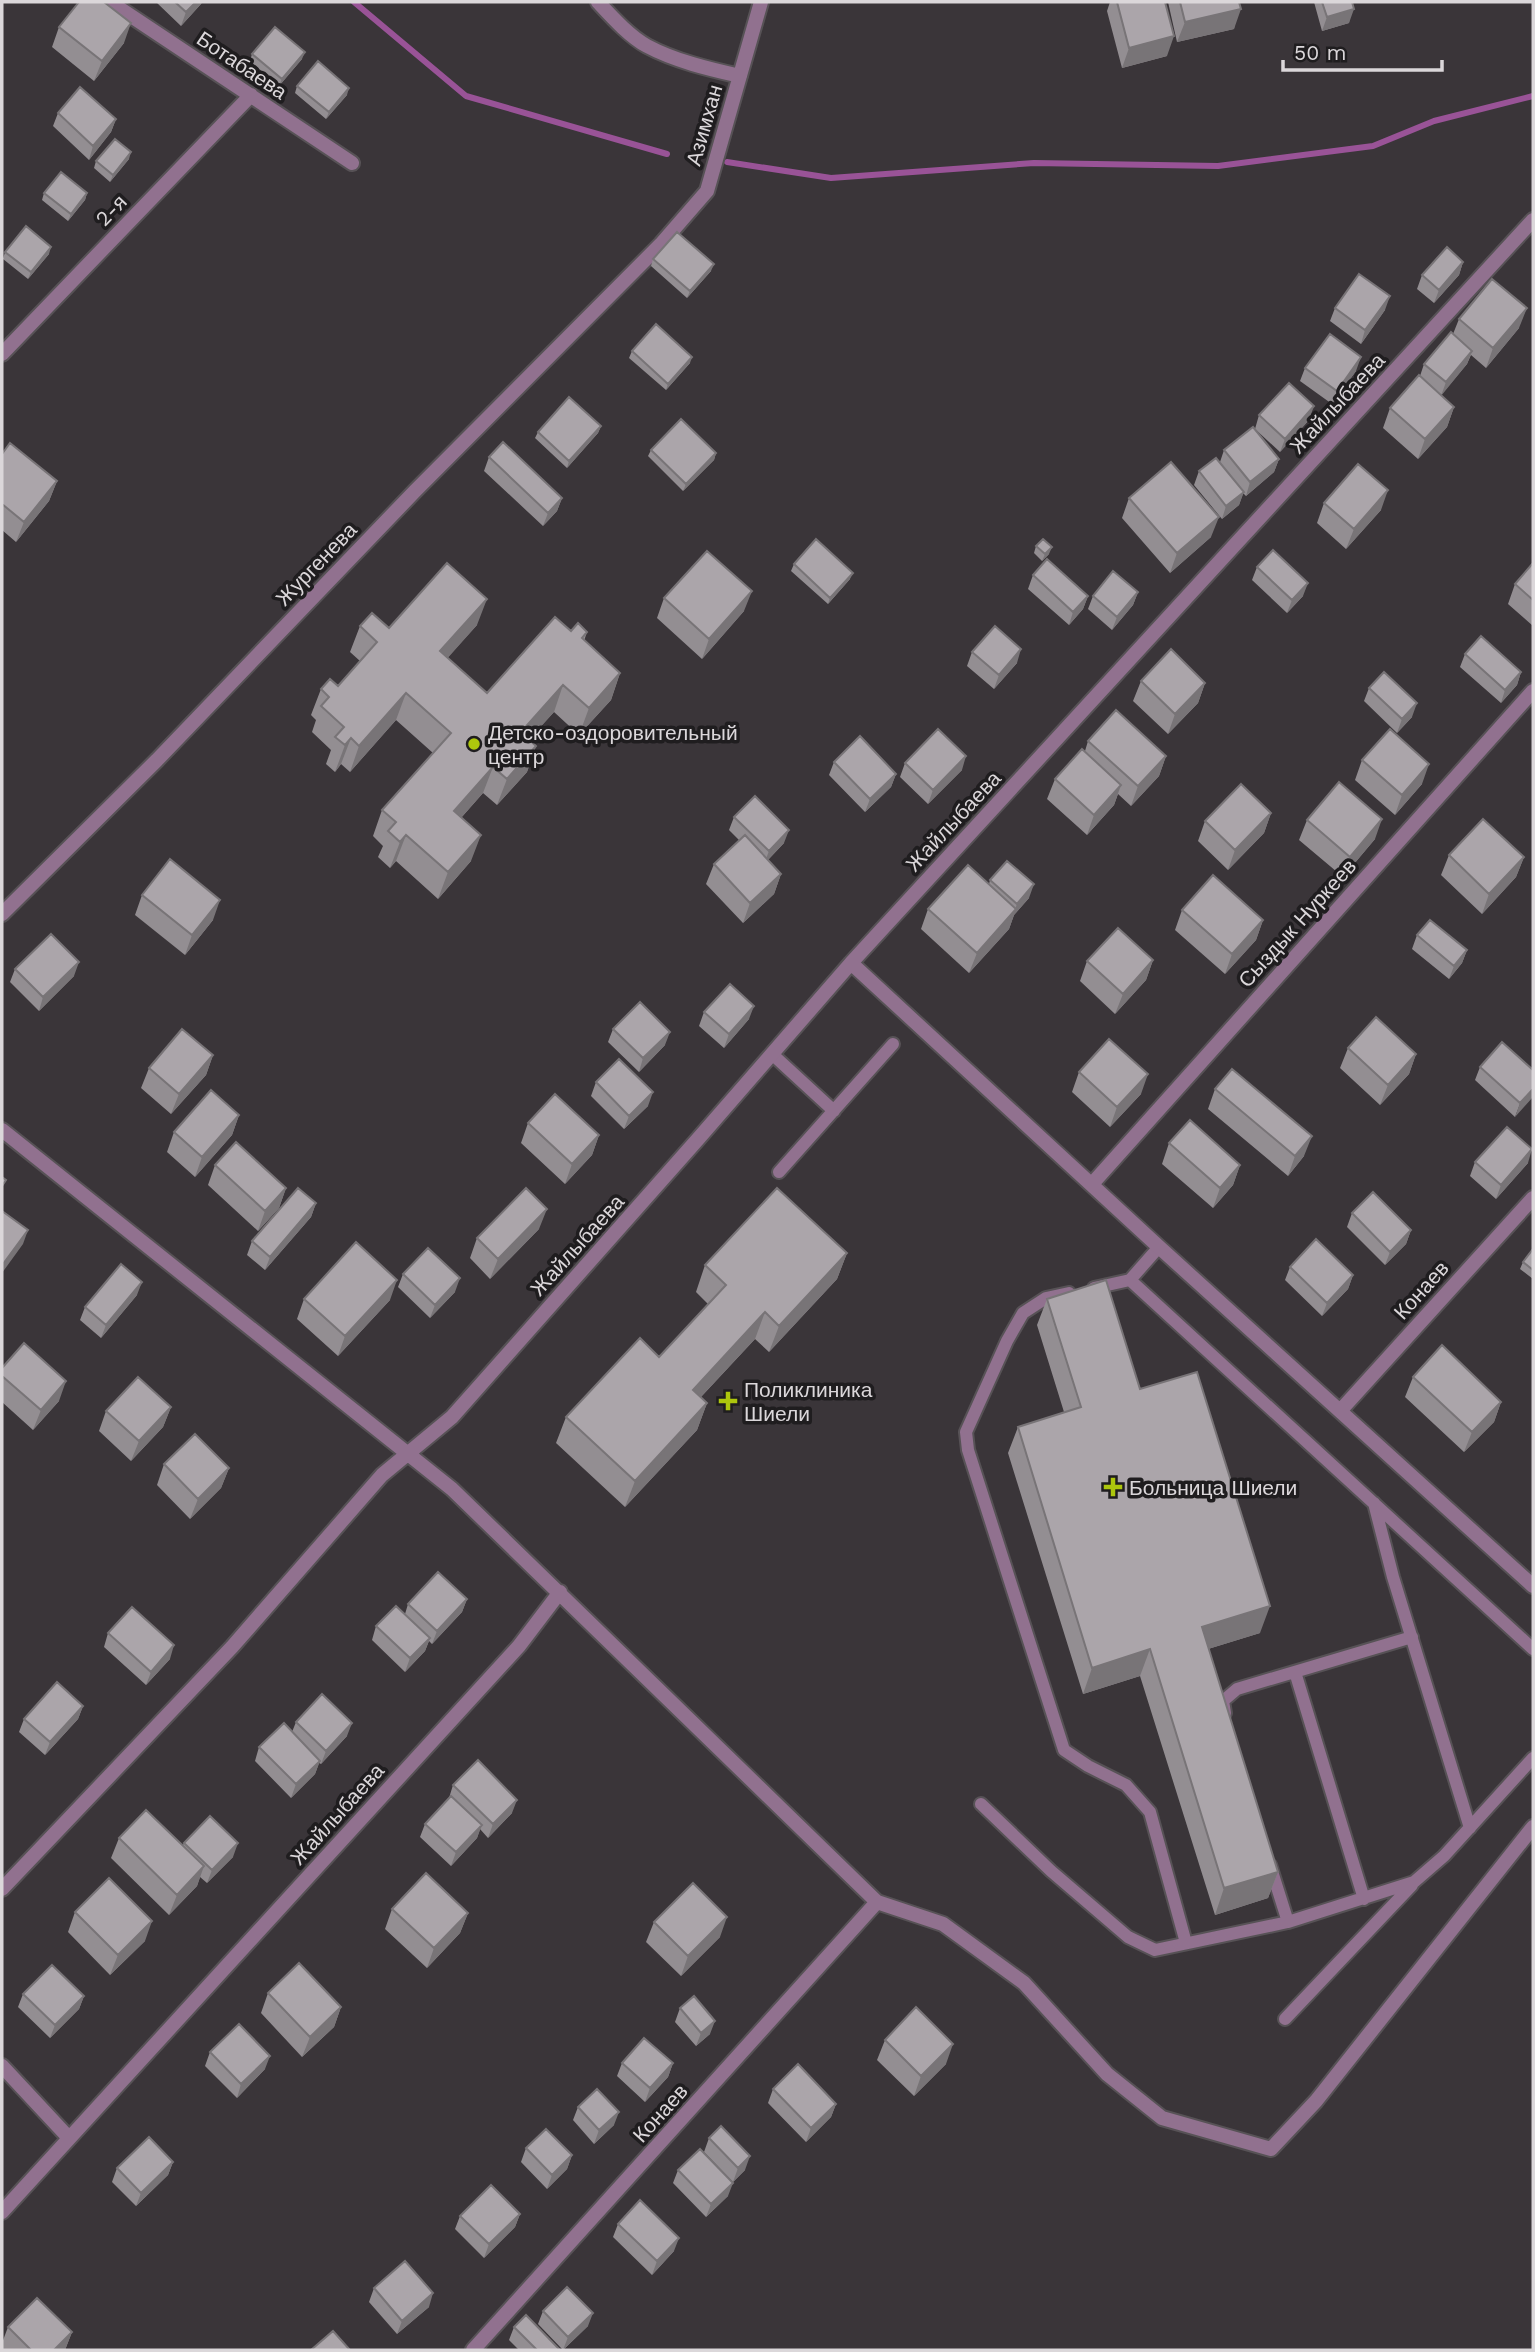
<svg xmlns="http://www.w3.org/2000/svg" width="1535" height="2352" viewBox="0 0 1535 2352" font-family="'Work Sans',sans-serif">
<rect width="100%" height="100%" fill="#3a3539"/>
<g fill="none" stroke-linecap="round" stroke-linejoin="round">
<path stroke="#995397" stroke-width="6" d="M354,2L466,96L667,154
M727,162L831,178L1034,163L1218,166L1373,146L1434,121L1533,96"/>
<g stroke="#575256" stroke-width="16">
<path id="lane" d="M772,1054L834,1111
M779,1172L893,1044
M1130,1280L1533,1649
M1094,1288L1130,1280L1159,1247
M1069,1293L1046,1298L1023,1313L1007,1341L966,1432L968,1450L1064,1750L1088,1766L1126,1785L1150,1812L1186,1943
M1374,1503L1393,1577L1470,1828
M1295,1672L1364,1899
M1225,1713L1223,1701L1237,1689L1412,1637
M981,1804L1051,1871L1128,1937L1155,1950L1288,1922L1414,1882L1444,1856L1533,1758
M1270,1865L1288,1922
M1285,2019L1412,1885"/>
</g>
<g stroke="#575256" stroke-width="18">
<path id="street" d="M110,2L352,163
M598,2C612,17 629,36 647,46C675,61 709,69 740,76
M2,354L251,95
M2,914L157,760L415,491L661,244L707,191L761,2
M851,963L1159,1247L1533,1586
M2,1130L452,1489L877,1902L943,1924L1024,1983L1107,2074L1162,2118L1271,2149L1316,2101L1533,1827
M1092,1184L1533,691
M1340,1411L1533,1198
M2,1889L232,1647L382,1475L452,1417L698,1139L851,963L1533,220
M2,2066L69,2138
M2,2212L519,1646L560,1592
M473,2350L877,1902"/>
</g>
<use href="#lane" stroke="#91718f" stroke-width="12"/>
<use href="#street" stroke="#91718f" stroke-width="14"/>
</g>
<path fill="#938e92" d="M156,2H202L201,4L181,26Z
M1110,2H1165L1167,56L1122,68L1107,11Z
M1168,2H1239L1234,29L1177,42Z
M1314,2H1352L1349,23L1322,31Z
M59,27L124,43L94,81L52,47Z
M252,54L302,59L279,86L250,61Z
M297,86L347,95L326,119L295,93Z
M58,113L116,119L111,132L89,160L53,126Z
M129,159L110,182L94,168L96,161Z
M44,193H87L85,200L68,221L42,200Z
M5,252L49,254L28,279L3,259Z
M653,259L711,271L687,298L651,266Z
M1463,262L1459,275L1434,303L1417,289L1422,275Z
M1335,308L1385,310L1361,344L1330,321Z
M1459,319L1519,328L1486,368L1471,355L1467,364L1441,395L1454,407L1447,427L1418,459L1383,428L1390,408L1420,376L1424,364L1453,334Z
M632,351L690,363L666,390L629,358Z
M1305,368L1356,371L1332,404L1300,381Z
M1259,415L1309,420L1280,452L1255,429Z
M601,426L598,433L567,468L535,438L538,432Z
M651,450L716,453L714,460L683,491L648,456Z
M1224,450L1279,459L1274,472L1246,496L1243,493L1239,505L1222,519L1194,485L1199,471L1220,462Z
M2,454L57,481L49,501L16,542L2,530Z
M489,457L562,498L557,511L543,526L484,471Z
M1129,498L1211,537L1170,573L1122,518Z
M1324,503L1381,510L1346,549L1317,523Z
M1036,546L1049,554L1042,561L1034,553Z
M1533,563V626L1508,604L1515,584Z
M794,564L850,579L828,604L791,571Z
M1257,567L1303,596L1287,613L1252,580Z
M1033,575L1088,596L1083,609L1069,625L1028,589Z
M1138,592L1133,605L1112,630L1088,609L1093,596Z
M664,598L744,611L702,659L657,618Z
M477,625L447,658L487,693L571,631L587,632L584,641L620,673L611,700L579,735L554,712L529,739L536,746L527,772L497,805L483,793L461,818L471,861L438,899L396,861L390,868L378,857L383,846L373,836L382,810L433,753L396,720L350,772L341,764L335,772L326,764L331,750L312,732L316,720L311,715L321,689L338,686L360,661L350,652L360,626L389,628Z
M972,652L1017,663L994,689L967,666Z
M1465,654L1521,672L1517,685L1501,703L1460,667Z
M1141,681L1205,683L1198,703L1168,734L1133,701Z
M1369,688L1412,717L1397,733L1364,701Z
M1088,741L1166,756L1159,776L1131,806L1118,794L1114,805L1087,835L1047,799L1055,779L1085,751Z
M1362,760L1422,784L1395,815L1355,780Z
M834,762L896,774L891,787L865,812L829,775Z
M905,763L962,770L928,804L900,777Z
M1271,813L1264,833L1228,870L1198,841L1205,821Z
M734,817L784,843L768,860L781,874L774,894L743,923L706,884L714,864L739,840L729,830Z
M1307,820L1375,839L1343,877L1299,840Z
M1449,855L1524,857L1516,877L1482,914L1441,875Z
M990,880L1029,898L1014,915L1009,929L969,973L921,929L928,909L989,884Z
M142,895L213,920L185,955L135,915Z
M1182,910L1263,920L1256,940L1225,974L1175,930Z
M1417,935L1467,950L1462,963L1449,979L1412,949Z
M1153,960L1146,980L1115,1014L1080,981L1087,961Z
M15,969L74,976L39,1011L10,982Z
M704,1012L749,1019L724,1048L699,1026Z
M613,1029L665,1045L639,1072L608,1042Z
M1348,1048L1416,1054L1409,1074L1380,1105L1340,1068Z
M213,1055L206,1075L171,1114L141,1088L149,1068Z
M1480,1067L1533,1070L1515,1117L1475,1080Z
M1079,1072L1141,1094L1110,1127L1072,1092Z
M596,1082L648,1106L624,1129L591,1096Z
M1215,1089L1304,1156L1288,1176L1208,1109Z
M239,1115L232,1135L195,1177L167,1152L174,1132Z
M528,1123L599,1135L592,1155L565,1184L521,1143Z
M1169,1143L1240,1165L1233,1185L1213,1208L1162,1164Z
M1475,1162L1528,1163L1496,1199L1470,1176Z
M215,1165L286,1188L279,1208L258,1231L208,1185Z
M316,1203L311,1217L265,1270L247,1255L252,1241Z
M1352,1213L1411,1230L1406,1244L1385,1265L1347,1227Z
M539,1229L490,1279L470,1258L477,1238Z
M1533,1249V1279L1520,1269L1523,1262Z
M847,1253L837,1279L769,1352L755,1339L701,1397L707,1403L697,1430L625,1507L556,1443L566,1417L659,1357L708,1304L696,1292L705,1265Z
M1290,1267L1353,1275L1348,1289L1322,1316L1285,1280Z
M403,1274L455,1292L430,1318L398,1287Z
M137,1295L101,1338L80,1320L85,1307Z
M304,1299L390,1300L338,1356L297,1319Z
M1047,1299L1140,1389L1260,1633L1208,1649L1278,1872L1268,1898L1215,1915L1140,1676L1083,1694L1008,1453L1018,1427L1064,1412L1037,1325Z
M2,1368L59,1401L33,1430L2,1402Z
M1413,1377L1501,1402L1494,1422L1464,1452L1405,1397Z
M171,1407L163,1427L131,1461L99,1431L106,1411Z
M164,1464L229,1468L221,1488L190,1519L157,1485Z
M467,1599L462,1612L432,1644L429,1641L425,1651L405,1672L372,1640L376,1626L405,1614L408,1604Z
M108,1633L170,1659L146,1685L104,1647Z
M83,1706L78,1719L45,1755L19,1732L24,1719Z
M296,1722L347,1736L321,1764L319,1763L315,1774L291,1798L255,1761L259,1747L292,1732Z
M453,1785L512,1813L488,1838L480,1829L477,1838L451,1866L420,1837L425,1824L449,1798Z
M119,1838L183,1845L184,1843L233,1857L207,1883L200,1877L197,1886L169,1915L111,1858Z
M392,1909L468,1913L460,1933L427,1968L385,1929Z
M75,1912L145,1941L110,1975L68,1932Z
M654,1922L720,1937L681,1976L646,1942Z
M268,1993L341,2007L334,2027L302,2057L261,2013Z
M23,1994L84,1996L79,2009L50,2038L18,2007Z
M680,2008L710,2034L696,2046L675,2022Z
M885,2040L946,2064L914,2096L877,2060Z
M210,2052L265,2069L237,2098L205,2066Z
M622,2063H673L668,2077L645,2102L617,2076Z
M773,2089L836,2104L831,2117L806,2142L768,2103Z
M578,2107L614,2125L594,2144L573,2120Z
M709,2138L745,2170L733,2182L704,2152Z
M526,2148L572,2155L567,2169L547,2189L521,2162Z
M173,2162L168,2175L136,2206L112,2182L117,2168Z
M678,2170L728,2196L706,2217L673,2183Z
M520,2214L515,2227L484,2258L455,2229L460,2216Z
M618,2224L674,2251L652,2275L613,2237Z
M374,2288L429,2307L397,2334L369,2302Z
M543,2311L588,2326L563,2350L538,2324Z
M8,2327L72,2332L65,2350H3L2,2349V2343Z
M514,2327L560,2350H519L509,2340Z"/>
<path fill="#787477" d="M196,2H202L201,4L181,26L186,12Z
M1241,9L1234,29L1177,42L1185,22Z
M1354,9L1349,23L1322,31L1327,17Z
M131,23L124,43L94,81L102,61Z
M1174,36L1167,56L1122,68L1129,48Z
M305,52L302,59L279,86L282,79Z
M349,88L347,95L326,119L329,112Z
M116,119L111,132L89,160L93,146Z
M131,152L129,159L110,182L113,175Z
M87,193L85,200L68,221L71,214Z
M51,247L49,254L28,279L31,272Z
M1463,262L1459,275L1434,303L1439,290Z
M714,264L711,271L687,298L690,291Z
M1390,296L1385,310L1361,344L1365,330Z
M1527,308L1519,328L1486,368L1493,348Z
M1472,351L1467,364L1441,396L1446,382Z
M692,357L690,363L666,390L668,384Z
M1361,357L1356,371L1332,404L1337,391Z
M1314,406L1309,420L1280,452L1285,439Z
M1454,407L1447,427L1418,459L1425,439Z
M601,426L598,433L567,468L569,461Z
M716,453L714,460L683,491L686,484Z
M1279,459L1274,472L1246,496L1250,482Z
M57,481L49,501L16,542L24,522Z
M1388,490L1381,510L1346,549L1354,529Z
M1244,492L1239,505L1222,519L1226,506Z
M562,498L557,511L543,526L548,513Z
M1219,517L1211,537L1170,573L1177,553Z
M1052,547L1049,554L1042,561L1045,554Z
M853,573L850,579L828,604L830,598Z
M1308,583L1303,596L1287,613L1292,600Z
M752,591L744,611L702,659L709,639Z
M1138,592L1133,605L1112,630L1117,617Z
M1088,596L1083,609L1069,625L1073,612Z
M487,599L477,625L430,678L440,651Z
M1021,649L1017,663L994,689L999,675Z
M1521,672L1517,685L1501,703L1505,690Z
M620,673L611,700L579,735L589,708Z
M1205,683L1198,703L1168,734L1175,714Z
M563,685L554,712L512,759L521,732Z
M406,693L396,720L350,772L359,746Z
M1417,703L1412,717L1397,733L1402,719Z
M351,738L341,764L335,772L345,745Z
M536,746L527,772L497,805L507,779Z
M966,756L962,770L928,804L933,790Z
M1166,756L1159,776L1131,806L1138,786Z
M1429,764L1422,784L1395,815L1402,795Z
M493,767L483,793L444,837L454,811Z
M896,774L891,787L865,812L870,799Z
M1121,785L1114,805L1087,835L1094,815Z
M1271,813L1264,833L1228,870L1235,850Z
M1382,819L1375,839L1343,877L1350,857Z
M789,830L784,843L764,864L769,851Z
M406,835L396,861L390,868L400,842Z
M481,835L471,861L438,899L448,872Z
M1524,857L1516,877L1482,914L1489,894Z
M781,874L774,894L743,923L750,903Z
M1034,884L1029,898L1014,915L1009,929L969,973L977,953L1014,912L1017,904Z
M220,900L213,920L185,955L192,935Z
M1263,920L1256,940L1225,974L1232,954Z
M1467,950L1462,963L1449,979L1454,966Z
M1153,960L1146,980L1115,1014L1123,994Z
M79,962L74,976L39,1011L43,997Z
M754,1006L749,1019L724,1048L729,1034Z
M670,1032L665,1045L639,1072L643,1058Z
M1416,1054L1409,1074L1380,1105L1388,1085Z
M213,1055L206,1075L171,1114L179,1094Z
M1148,1074L1141,1094L1110,1127L1117,1107Z
M1533,1089V1097L1515,1117L1520,1103Z
M653,1092L648,1106L624,1129L629,1116Z
M239,1115L232,1135L195,1177L202,1157Z
M599,1135L592,1155L565,1184L572,1164Z
M1312,1136L1304,1156L1288,1176L1295,1156Z
M1532,1149L1528,1163L1496,1199L1501,1185Z
M1240,1165L1233,1185L1213,1208L1220,1188Z
M286,1188L279,1208L258,1231L265,1211Z
M316,1203L311,1217L265,1270L270,1257Z
M547,1209L539,1229L490,1279L498,1259Z
M28,1230L23,1244L2,1273L3,1264Z
M1411,1230L1406,1244L1385,1265L1390,1252Z
M847,1253L837,1279L769,1352L779,1326Z
M1353,1275L1348,1289L1322,1316L1327,1303Z
M460,1278L455,1292L430,1318L435,1305Z
M397,1280L390,1300L338,1356L345,1336Z
M142,1282L137,1295L101,1338L106,1325Z
M765,1312L755,1339L683,1416L693,1390Z
M66,1381L59,1401L33,1430L41,1410Z
M1501,1402L1494,1422L1464,1452L1472,1432Z
M707,1403L697,1430L625,1507L635,1481Z
M171,1407L163,1427L131,1461L139,1441Z
M229,1468L221,1488L190,1519L198,1499Z
M467,1599L462,1612L432,1644L437,1631Z
M1270,1606L1260,1633L1192,1654L1202,1627Z
M430,1638L425,1651L405,1672L410,1658Z
M174,1645L170,1659L146,1685L151,1672Z
M1150,1649L1140,1676L1083,1694L1092,1668Z
M83,1706L78,1719L45,1755L50,1742Z
M352,1723L347,1736L321,1764L326,1751Z
M320,1761L315,1774L291,1798L296,1784Z
M517,1800L512,1813L488,1838L493,1824Z
M482,1825L477,1838L451,1866L456,1852Z
M238,1843L233,1857L207,1883L212,1870Z
M204,1866L197,1886L169,1915L177,1895Z
M1278,1872L1268,1898L1215,1915L1224,1888Z
M468,1913L460,1933L427,1968L434,1948Z
M727,1917L720,1937L681,1976L688,1956Z
M152,1921L145,1941L110,1975L118,1955Z
M84,1996L79,2009L50,2038L55,2025Z
M341,2007L334,2027L302,2057L310,2037Z
M715,2021L710,2034L696,2046L701,2033Z
M953,2044L946,2064L914,2096L921,2076Z
M270,2056L265,2069L237,2098L241,2084Z
M673,2063L668,2077L645,2102L650,2088Z
M836,2104L831,2117L806,2142L811,2128Z
M619,2112L614,2125L594,2144L599,2130Z
M572,2155L567,2169L547,2189L552,2175Z
M750,2156L745,2170L733,2182L738,2168Z
M173,2162L168,2175L136,2206L141,2193Z
M733,2183L728,2196L706,2217L711,2204Z
M520,2214L515,2227L484,2258L489,2244Z
M679,2238L674,2251L652,2275L657,2261Z
M433,2293L429,2307L397,2334L402,2321Z
M593,2313L588,2326L563,2350L568,2337Z
M72,2332L65,2350H54Z"/>
<path fill="#aba5aa" stroke="#787477" stroke-width="2" d="M79,2H104L131,23L102,61L59,27Z
M175,2H196L186,12Z
M1117,2H1165L1174,36L1129,48Z
M1180,2H1239L1241,9L1185,22Z
M1322,2H1352L1354,9L1327,17Z
M275,27L305,52L282,79L252,54Z
M318,61L349,88L329,112L297,86Z
M80,87L116,119L93,146L58,113Z
M115,139L131,152L113,175L96,161Z
M61,172L87,193L71,214L44,193Z
M26,226L51,247L31,272L5,252Z
M677,232L714,264L690,291L653,259Z
M1447,247L1463,262L1439,290L1422,275Z
M1359,274L1390,296L1365,330L1335,308Z
M1492,279L1527,308L1493,348L1459,319Z
M656,324L692,357L668,384L632,351Z
M1451,332L1472,351L1446,382L1424,364Z
M1330,334L1361,357L1337,391L1305,368Z
M1419,375L1454,407L1425,439L1390,408Z
M1289,383L1314,406L1285,439L1259,415Z
M569,397L601,426L569,461L538,432Z
M681,419L716,453L686,484L651,450Z
M1253,427L1279,459L1250,482L1224,450Z
M503,442L562,498L548,513L489,457Z
M10,443L57,481L24,522L2,504V454Z
M1216,458L1244,492L1226,506L1199,471Z
M1171,462L1219,517L1177,553L1129,498Z
M1358,464L1388,490L1354,529L1324,503Z
M816,539L853,573L830,598L794,564Z
M1043,539L1052,547L1045,554L1036,546Z
M1273,550L1308,583L1292,600L1257,567Z
M707,551L752,591L709,639L664,598Z
M1047,559L1088,596L1073,612L1033,575Z
M447,563L487,599L440,651L487,693L555,617L571,631L578,623L587,632L582,638L620,673L589,708L563,685L521,732L536,746L507,779L493,767L454,811L481,835L448,872L406,835L400,842L388,831L396,822L382,810L451,733L406,693L359,746L351,738L345,745L335,737L344,727L321,706L329,697L321,689L330,679L338,686L377,642L360,626L372,613L389,628Z
M1533,563V600L1515,584Z
M1113,571L1138,592L1117,617L1093,596Z
M995,626L1021,649L999,675L972,652Z
M1481,636L1521,672L1505,690L1465,654Z
M1171,649L1205,683L1175,714L1141,681Z
M1384,672L1417,703L1402,719L1369,688Z
M1116,710L1166,756L1138,786L1088,741Z
M938,729L966,756L933,790L905,763Z
M1390,729L1429,764L1402,795L1362,760Z
M860,736L896,774L870,799L834,762Z
M1082,749L1121,785L1094,815L1055,779Z
M1339,782L1382,819L1350,857L1307,820Z
M1241,784L1271,813L1235,850L1205,821Z
M755,796L789,830L769,851L734,817Z
M1483,819L1524,857L1489,894L1449,855Z
M745,835L781,874L750,903L714,864Z
M170,859L220,900L192,935L142,895Z
M1007,861L1034,884L1017,904L990,880Z
M968,865L1016,909L977,953L928,909Z
M1213,875L1263,920L1232,954L1182,910Z
M1430,920L1467,950L1454,966L1417,935Z
M1118,928L1153,960L1123,994L1087,961Z
M51,934L79,962L43,997L15,969Z
M730,984L754,1006L729,1034L704,1012Z
M640,1002L670,1032L643,1058L613,1029Z
M1376,1017L1416,1054L1388,1085L1348,1048Z
M182,1029L213,1055L179,1094L149,1068Z
M1109,1039L1148,1074L1117,1107L1079,1072Z
M1502,1042L1533,1070V1089L1520,1103L1480,1067Z
M619,1059L653,1092L629,1116L596,1082Z
M1232,1069L1312,1136L1295,1156L1215,1089Z
M211,1090L239,1115L202,1157L174,1132Z
M555,1094L599,1135L572,1164L528,1123Z
M1190,1120L1240,1165L1220,1188L1169,1143Z
M1507,1127L1532,1149L1501,1185L1475,1162Z
M236,1142L286,1188L265,1211L215,1165Z
M2,1177L6,1180L2,1186Z
M298,1188L316,1203L270,1257L252,1241Z
M526,1188L547,1209L498,1259L477,1238Z
M777,1188L847,1253L779,1326L765,1312L693,1390L707,1403L635,1481L566,1417L640,1338L659,1357L726,1285L705,1265Z
M1373,1192L1411,1230L1390,1252L1352,1213Z
M2,1211L28,1230L3,1264L2,1263Z
M1316,1239L1353,1275L1327,1303L1290,1267Z
M356,1242L397,1280L345,1336L304,1299Z
M428,1248L460,1278L435,1305L403,1274Z
M1533,1249V1270L1523,1262Z
M121,1264L142,1282L106,1325L85,1307Z
M1106,1280L1140,1389L1197,1372L1270,1606L1202,1627L1278,1872L1224,1888L1150,1649L1092,1668L1018,1427L1081,1407L1047,1299Z
M24,1343L66,1381L41,1410L2,1376V1368Z
M1442,1345L1501,1402L1472,1432L1413,1377Z
M138,1377L171,1407L139,1441L106,1411Z
M195,1434L229,1468L198,1499L164,1464Z
M438,1572L467,1599L437,1631L408,1604Z
M396,1606L430,1638L410,1658L376,1626Z
M132,1607L174,1645L151,1672L108,1633Z
M57,1682L83,1706L50,1742L24,1719Z
M322,1694L352,1723L326,1751L296,1722Z
M284,1723L320,1761L296,1784L259,1747Z
M478,1760L517,1800L493,1824L453,1785Z
M451,1796L482,1825L456,1852L425,1824Z
M146,1810L204,1866L177,1895L119,1838Z
M210,1816L238,1843L212,1870L184,1843Z
M426,1873L468,1913L434,1948L392,1909Z
M109,1878L152,1921L118,1955L75,1912Z
M693,1883L727,1917L688,1956L654,1922Z
M299,1963L341,2007L310,2037L268,1993Z
M52,1965L84,1996L55,2025L23,1994Z
M694,1996L715,2021L701,2033L680,2008Z
M916,2007L953,2044L921,2076L885,2040Z
M239,2024L270,2056L241,2084L210,2052Z
M644,2038L673,2063L650,2088L622,2063Z
M798,2064L836,2104L811,2128L773,2089Z
M597,2089L619,2112L599,2130L578,2107Z
M721,2126L750,2156L738,2168L709,2138Z
M546,2129L572,2155L552,2175L526,2148Z
M149,2137L173,2162L141,2193L117,2168Z
M700,2149L733,2183L711,2204L678,2170Z
M491,2185L520,2214L489,2244L460,2216Z
M640,2200L679,2238L657,2261L618,2224Z
M405,2261L433,2293L402,2321L374,2288Z
M567,2287L593,2313L568,2337L543,2311Z
M37,2298L72,2332L54,2350H31L8,2327Z
M526,2315L560,2350H537L514,2327Z
M333,2331L350,2350H311Z"/>
<g fill="#adc60d" stroke="#1f1d1f" stroke-width="2.5">
<circle cx="474" cy="744" r="7"/>
<path d="M724.5 1390.5h7v7h7v7h-7v7h-7v-7h-7v-7h7z"/>
<path d="M1109.5 1476.5h7v7h7v7h-7v7h-7v-7h-7v-7h7z"/>
</g>
<g text-anchor="middle" dominant-baseline="central" stroke-width="7" stroke-linejoin="round" paint-order="stroke">
<g font-size="21" fill="#dbd7da" stroke="#1f1d1f">
<text transform="translate(242 65) rotate(34)">Ботабаева</text>
<text transform="translate(704 125) rotate(-74)">Азимхан</text>
<text transform="translate(111 210) rotate(-46)">2-я</text>
<text transform="translate(1337 403) rotate(-47)">Жайлыбаева</text>
<text transform="translate(316 564) rotate(-46)">Жургенева</text>
<text transform="translate(953 821) rotate(-47)">Жайлыбаева</text>
<text transform="translate(1297 923) rotate(-48)">Сыздык Нуркеев</text>
<text transform="translate(577 1245) rotate(-48)">Жайлыбаева</text>
<text transform="translate(1421 1290) rotate(-48)">Конаев</text>
<text transform="translate(337 1814) rotate(-48)">Жайлыбаева</text>
<text transform="translate(660 2113) rotate(-48)">Конаев</text>
</g>
<g font-size="21" fill="#dbd7da" stroke="#1f1d1f" text-anchor="start">
<text x="488" y="732">Детско-оздоровительный<tspan x="488" dy="24">центр</tspan></text>
<text x="744" y="1389">Поликлиника<tspan x="744" dy="24">Шиели</tspan></text>
<text x="1129" y="1487">Больница Шиели</text>
</g>
</g>
<rect width="1535" height="2352" fill="none" stroke="#dbd7da" stroke-width="7"/>
<path d="M1283 60v10h159v-10" fill="none" stroke="#dbd7da" stroke-width="3.5"/>
<text x="1294" y="60" font-size="21" fill="#dbd7da" stroke="#1f1d1f" stroke-width="5" paint-order="stroke">50 m</text>
</svg>
